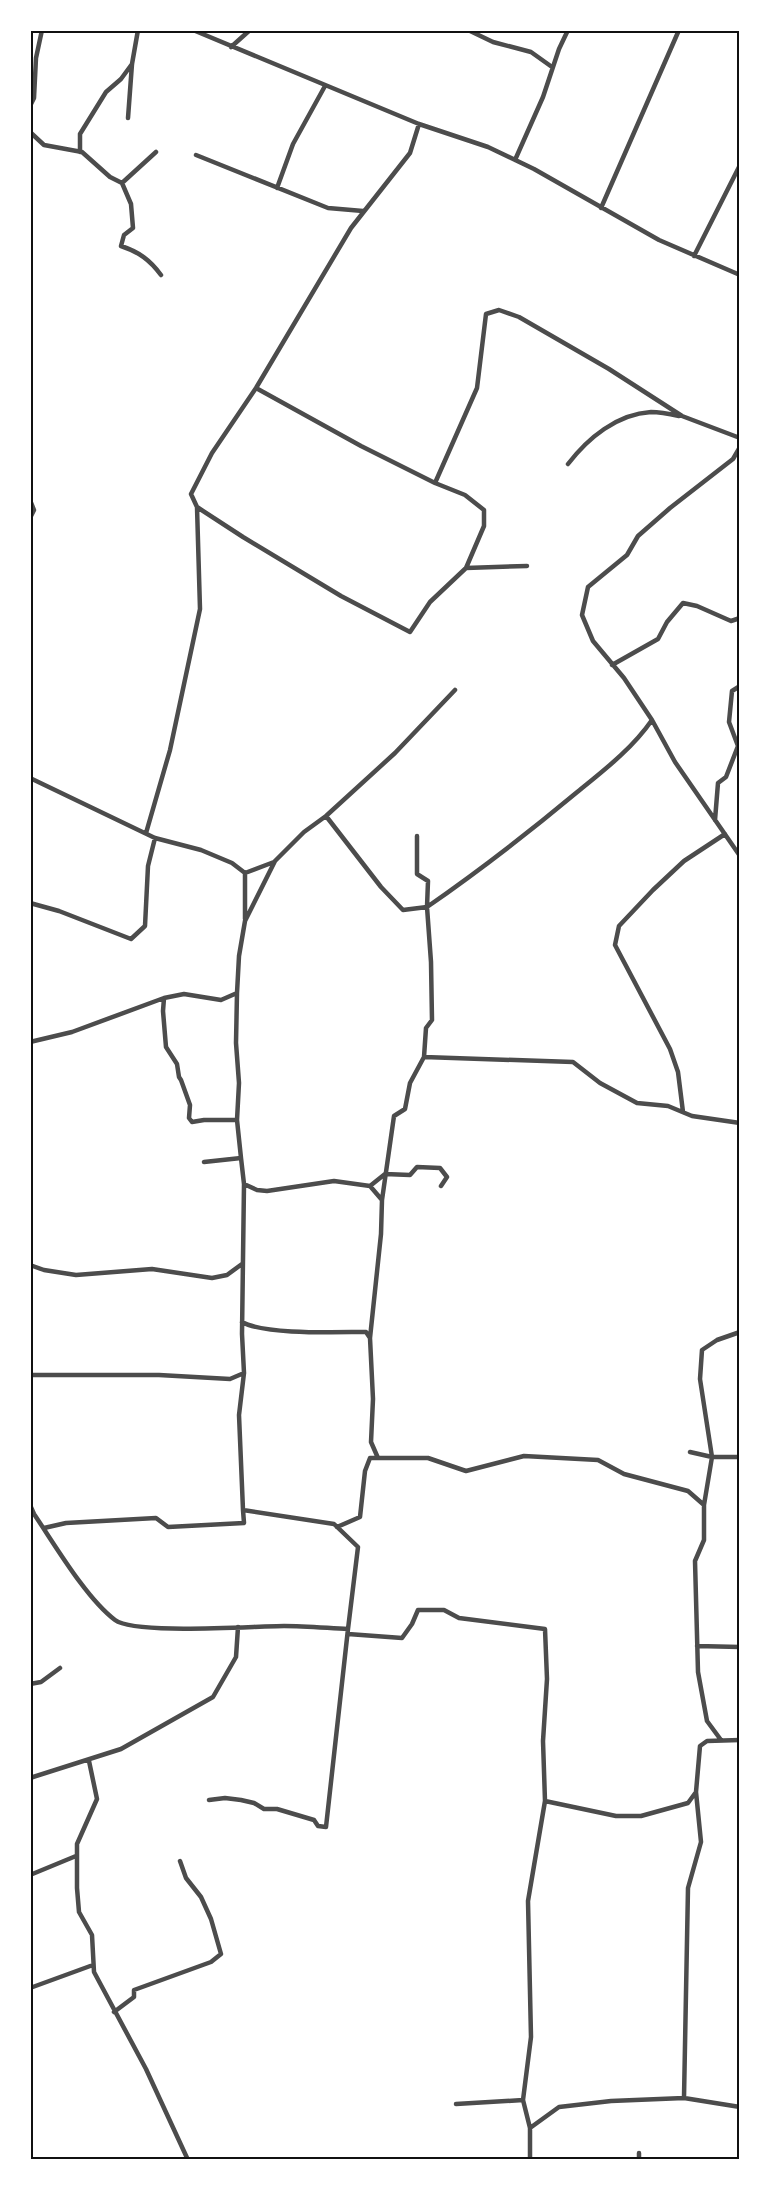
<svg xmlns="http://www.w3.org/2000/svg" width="770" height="2190" viewBox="0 0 770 2190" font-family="Overpass,sans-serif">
<rect width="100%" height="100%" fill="#fff"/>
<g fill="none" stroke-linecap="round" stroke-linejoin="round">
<path stroke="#4c4c4c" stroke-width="4.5" d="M193,30L419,124L488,147L534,169L659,240L740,275
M468,30L493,42L531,52L552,67
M231,47L250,30
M30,106L34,98L36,58L42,30
M128,118L132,64L138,30
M419,124L410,153L351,228L256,388L212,453L191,494L197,507L243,537L341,596L410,632L430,602L466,568L527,566
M30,132L44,145L82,152L110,177L122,183L156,152
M80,152V134L106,92L121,79L132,64
M196,155L328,208L363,211
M515,160L543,97L559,49L568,30
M122,183L131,204L133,228L124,235L121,246C139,252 150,260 161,275
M277,188L293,144L325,86
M601,208L679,30
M694,256L740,165
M256,388L361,446L435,483L477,388L486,314L499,310L519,317L609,369L682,416L740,438
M568,464C588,438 617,414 651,412C660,412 670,414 679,416
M435,483L465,495L484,510V526L466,568
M30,500L34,510L30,518
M612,665L658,639L667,622L683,603L697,606L731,621L740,618
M652,720L675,762L740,856
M30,778L155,838L201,850L232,863L245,873V919
M326,816L381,887L403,910L427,907L428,881L417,874V836
M715,820L718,783L726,777L738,746L729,722L732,691L740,686
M146,833L170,750L200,609L197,507
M245,873L274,862
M30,903L59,911L131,939L145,926L148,866L155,838
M164,998L163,1011L166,1047L177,1064L179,1077L181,1080L190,1105L189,1118L192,1122L204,1120H237
M30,1042L72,1032L164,998L184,994L221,1000L237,993
M424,1057L573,1062L600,1083L637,1103L668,1106L692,1116L740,1123
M683,1112L678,1072L670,1049L615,945L619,926L653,890L684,861L725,834
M241,1158L237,1120L239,1083L236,1043L237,993L239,956L245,921L275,861L304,832L326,816L395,753L455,690
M204,1162L241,1158L244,1184L242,1334L244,1373L239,1415L243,1510L334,1524L358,1547L348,1629
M244,1184L257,1190L267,1191L334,1181L370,1186L382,1200L381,1234L370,1338
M370,1186L385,1174L410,1175L417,1167L440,1168L447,1177L441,1186
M382,1200L394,1116L405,1109L410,1083L424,1057L426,1028L432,1020L431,962L427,907C479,871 528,833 576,793C603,771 632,749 652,720L624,678L593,641L582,615L588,587L627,555L638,536L670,508L733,459L740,447
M30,1265L44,1270L76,1275L152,1269L212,1278L227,1275L242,1264
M242,1322C265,1335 337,1332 366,1332L370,1338L373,1399L371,1442L378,1458
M30,1375H159L230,1379L244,1373
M690,1452L712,1457H740
M30,1505L34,1514C55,1545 86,1598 115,1620C135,1635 253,1626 284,1626C305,1626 327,1628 348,1629L326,1827L318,1826L314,1820L277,1809H264L254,1803L241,1800L225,1798L209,1800
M704,1505L712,1457L700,1379L702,1350L717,1340L740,1332
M337,1527L360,1517L365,1471L370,1458H428L466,1471L524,1456L598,1460L624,1474L688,1491L704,1505V1540L695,1561L698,1672L707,1721L721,1740
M44,1528L66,1523L156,1518L168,1527L244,1523L243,1510
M348,1634L402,1638L412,1624L418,1610H444L459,1618L545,1629L547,1679L543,1741L545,1801L616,1816H641L688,1803L696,1792L700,1746L707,1741L740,1740
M697,1646L740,1647
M30,1684L41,1682L60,1668
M89,1761L97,1799L77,1844V1888L79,1912L92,1935L94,1972L146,2069L188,2160
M30,1778L121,1749L213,1697L236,1657L238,1627
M696,1792L701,1842L688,1888L684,2098L740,2107
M30,1875L76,1856
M30,1988L93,1965
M114,2012L134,1997V1990L211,1962L221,1954L211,1919L201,1897L186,1878L180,1861
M456,2104L523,2100
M530,2128L523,2100L531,2037L528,1901L545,1801
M530,2160V2128L559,2107L611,2101L684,2098
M639,2160V2153"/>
</g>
<rect width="770" height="2190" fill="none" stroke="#ffffff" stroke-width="63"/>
<rect x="32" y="32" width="706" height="2126" fill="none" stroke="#111" stroke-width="2"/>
</svg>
